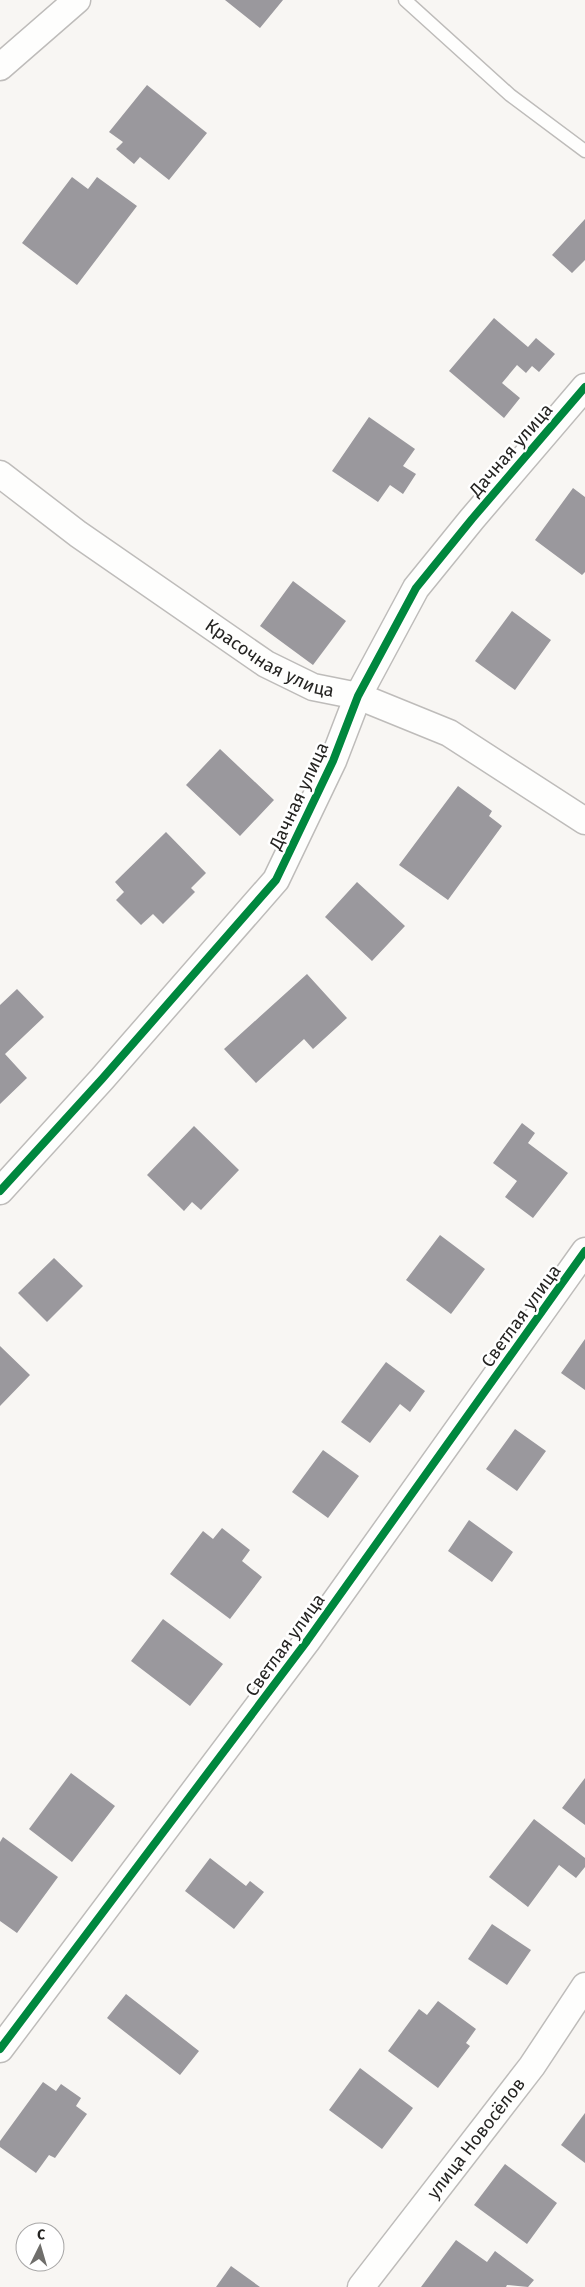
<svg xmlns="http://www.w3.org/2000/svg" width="585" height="2287" viewBox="0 0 585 2287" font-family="'Fira Sans',sans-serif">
<rect width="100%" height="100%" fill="#f8f6f3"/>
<path fill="#9a989d" d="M225,0H283L260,28Z
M147,85L207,133L169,180L140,157L134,164L116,149L123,142L109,132Z
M72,177L88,189L97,177L137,206L77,285L22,243Z
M585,219V260L572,273L552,255Z
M494,318L528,347L536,338L555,354L539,372L532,366L526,373L517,365L502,383L520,398L504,418L449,371Z
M369,417L415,449L403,466L416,474L403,494L390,485L378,502L332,471Z
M573,488L585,497V572L582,575L535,540Z
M293,581L346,621L313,665L260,626Z
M512,611L551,640L515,690L475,661Z
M220,749L274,800L240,836L186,785Z
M458,786L492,811L489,816L502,826L448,900L399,865Z
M166,832L206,873L191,888L195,892L163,924L153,914L141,925L116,900L124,892L115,882Z
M357,882L405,926L372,961L325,917Z
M307,974L347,1018L313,1049L304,1039L256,1083L224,1049Z
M17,989L44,1017L5,1054L27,1078L0,1104V1005Z
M522,1123L535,1133L528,1143L568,1173L533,1218L505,1197L517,1181L493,1163Z
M194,1126L239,1170L201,1210L192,1202L184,1211L147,1175Z
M440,1235L485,1269L451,1314L406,1280Z
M54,1258L83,1286L47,1322L18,1293Z
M585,1339V1390L561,1373Z
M0,1346L30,1375L0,1406Z
M386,1362L425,1391L410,1412L400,1404L370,1443L341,1422Z
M515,1429L546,1451L517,1491L486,1469Z
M323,1450L359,1476L328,1518L292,1492Z
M469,1520L513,1552L492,1582L448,1551Z
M222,1528L250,1550L242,1561L262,1577L230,1619L170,1574L203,1531L213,1539Z
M163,1619L223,1664L190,1706L131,1661Z
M71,1773L115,1806L72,1862L29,1829Z
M585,1778V1825L562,1808Z
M534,1819L585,1858V1867L576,1878L559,1865L528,1907L489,1877Z
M3,1837L58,1877L17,1933L0,1921V1842Z
M210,1858L246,1886L250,1881L264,1892L234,1929L185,1891Z
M492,1924L531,1950L507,1985L468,1959Z
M126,1994L199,2051L180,2075L107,2018Z
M438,2001L476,2029L466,2043L470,2046L438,2088L388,2051L419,2009L427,2015Z
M360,2068L413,2108L382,2149L329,2110Z
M43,2082L56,2091L61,2084L81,2098L76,2106L87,2114L55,2158L49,2155L36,2173L0,2147V2141Z
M585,2113V2163L561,2145Z
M505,2164L557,2203L527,2244L474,2205Z
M456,2240L487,2262L495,2251L534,2280L528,2287L507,2285L506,2287H421Z
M231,2266L260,2287H216Z"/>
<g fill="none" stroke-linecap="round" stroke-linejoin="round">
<g stroke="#bebcba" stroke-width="15">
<path id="service" d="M405,0L510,95L585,151"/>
</g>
<g stroke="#bebcba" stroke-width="29">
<g id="minor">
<path d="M0,67L77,0"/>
<path id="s1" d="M0,474L78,534L266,664L313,687L358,696L449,733L585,821"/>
<path d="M0,1191L102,1079L276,880L333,761L358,696L416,588L472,519L585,387"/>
<path d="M0,2049L307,1641L585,1251"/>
<path id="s2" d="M361,2287L532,2066L585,1986"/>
</g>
</g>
<use href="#service" stroke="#fefefd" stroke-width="12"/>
<use href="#minor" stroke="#fefefd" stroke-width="26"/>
<g stroke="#fff" stroke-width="11">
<path id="cycleway" d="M0,1191L102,1079L276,880L333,761L358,696L416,588L472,519L585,387
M0,2049L307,1641L585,1251"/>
</g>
<use href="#cycleway" stroke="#00873e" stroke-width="8"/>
</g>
<g text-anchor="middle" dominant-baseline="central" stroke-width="5" stroke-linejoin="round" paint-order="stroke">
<g font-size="18" fill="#252422" stroke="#fff">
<text transform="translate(511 450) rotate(-49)">Дачная улица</text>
<text stroke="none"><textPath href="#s1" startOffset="328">Красочная улица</textPath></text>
<text transform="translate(299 796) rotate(-65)">Дачная улица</text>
<text transform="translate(521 1316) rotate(-54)">Светлая улица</text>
<text transform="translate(285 1645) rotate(-54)">Светлая улица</text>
<text stroke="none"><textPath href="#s2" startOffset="188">улица Новосёлов</textPath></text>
</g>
</g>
<g transform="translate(40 2247) rotate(5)"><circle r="24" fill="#ffffff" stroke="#a8a7a7"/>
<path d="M0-4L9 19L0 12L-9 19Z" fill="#6f6e6b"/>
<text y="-8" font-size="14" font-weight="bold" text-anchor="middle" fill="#252422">С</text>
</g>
</svg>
